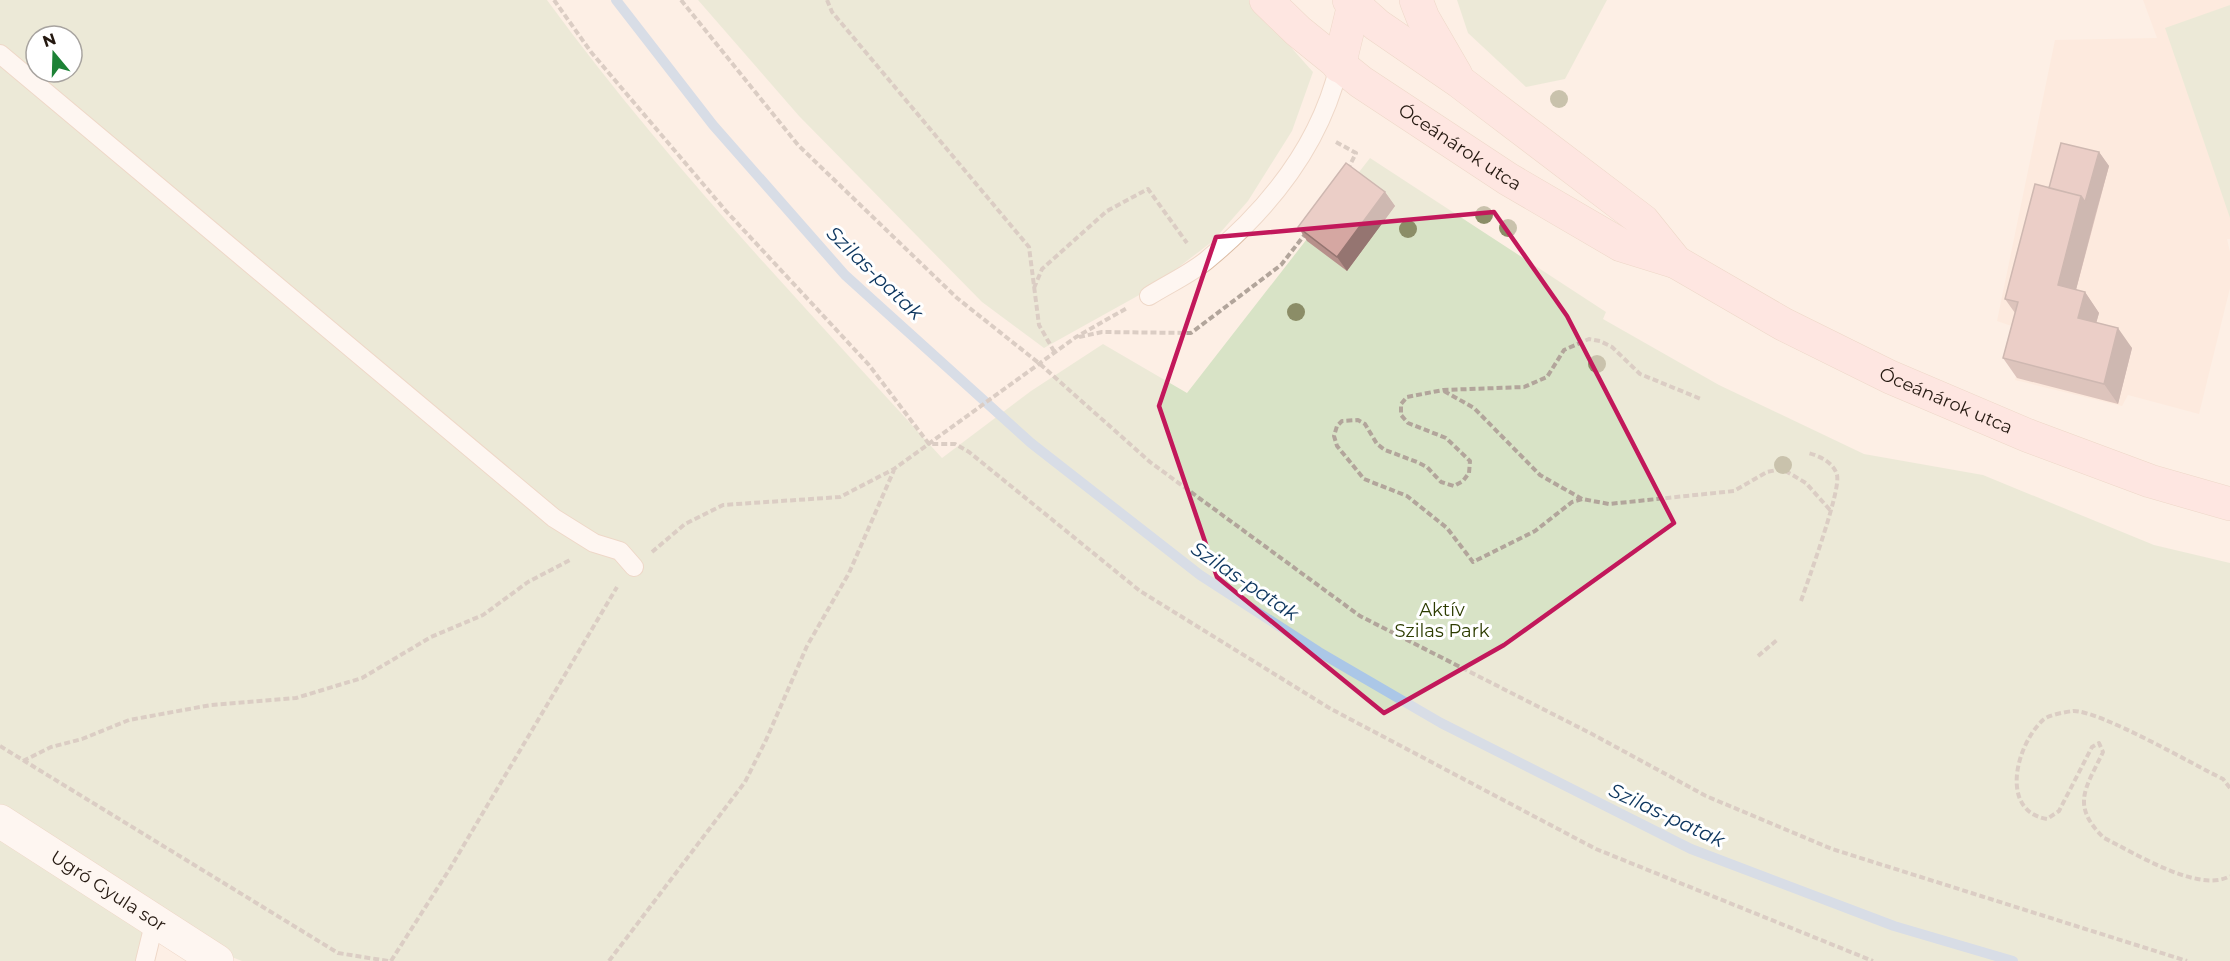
<svg xmlns="http://www.w3.org/2000/svg" width="2230" height="961" viewBox="0 0 2230 961" font-family="Montserrat,sans-serif">
<rect width="100%" height="100%" fill="#fdefe5"/>
<path fill="#fde5d4" d="M2143,0H2230V239H2227L2230,252V288L2199,414L2128,395L2122,406L2015,380L2026,331L1997,321L2055,40L2157,38Z"/>
<path fill="#d8e3c6" fill-rule="evenodd" d="M0,0H547C666,163 807,309 942,458L1031,391L1103,344L1187,393L1370,158L1606,312L1603,319L1719,385L1864,454L1983,475L2154,545L2230,563V961H242L164,931L143,961H0ZM36,36H72V72H36Z
M698,0H1249L1313,72L1292,131L1248,201L1213,241L1150,289L1044,348L982,302L799,116Z
M1457,0H1607L1565,79L1526,87L1468,33Z
M2230,5V218L2165,28Z"/>
<g fill="none" stroke-linecap="round" stroke-linejoin="round">
<path stroke="#abc7e7" stroke-width="10" d="M616,0L713,125L845,275L1031,443L1200,575L1319,652L1441,723L1691,849L1894,926L2013,961"/>
<g stroke="#dcbca4" stroke-width="20">
<path id="lane" d="M0,54L554,518L594,543L620,551L634,567
M1149,296C1168,284 1190,274 1207,260C1269,209 1320,145 1339,66
M145,961L155,920"/>
</g>
<g stroke="#dcbca4" stroke-width="34">
<g id="street">
<path id="s1" d="M0,821L217,961"/>
</g>
</g>
<g stroke="#dcbca4" stroke-width="34">
<g id="secondary">
<path id="s2" d="M1266,0L1298,31L1361,82L1508,179L1621,245L1676,262L1783,324L1890,377L2029,436L2150,481L2230,504"/>
<path d="M1349,0L1377,25L1460,82L1643,221L1676,262"/>
<path d="M1416,0L1423,18L1456,75"/>
<path d="M1339,66L1355,0"/>
</g>
</g>
<path stroke="#b2a59b" stroke-width="4" stroke-dasharray="6 3" stroke-linecap="butt" d="M554,0L591,52L726,211L869,365L929,444H955L969,452L1140,591L1331,709L1596,849L1873,961
M681,0L798,145L957,298L1040,364L1150,462L1360,616L1592,734L1706,796L1832,849L2187,961
M827,0L832,12L1029,247L1039,325L1055,353
M1336,142L1356,153L1348,169
M1034,288L1042,269L1107,211L1148,189L1187,243
M1079,337L1102,332L1191,333L1281,265L1306,233
M1444,391L1474,408L1540,475L1582,499L1609,504L1734,491L1767,472L1782,469L1806,483L1830,510
M1582,499L1572,502L1535,531L1473,562L1447,528L1407,496L1364,479L1337,446L1334,436L1337,426L1342,421L1358,420L1365,424L1377,444L1385,450L1417,462L1427,467L1441,482L1454,486L1463,481L1469,473L1470,461L1446,438L1408,423L1401,415V404L1407,397L1443,390L1524,387L1547,377L1564,350L1589,339L1600,341L1612,347L1640,374L1701,399
M652,552L685,524L723,505L840,497L894,469L1076,337L1127,308
M1801,601C1808,580 1841,491 1837,475C1834,463 1820,456 1808,453
M1758,656L1777,640
M0,746L338,953L388,961
M23,761L51,747L82,739L129,720L211,705L296,698L362,678L431,637L483,615L528,582L572,559
M2230,788L2223,779C2194,765 2099,710 2073,711C2065,712 2048,715 2043,720C2016,745 1999,811 2047,819L2059,811L2092,747L2099,743L2103,752C2086,788 2070,805 2104,838C2133,852 2199,894 2230,876
M391,961L449,870L617,587
M609,961L745,782L766,740L807,646L849,573L894,470"/>
<use href="#lane" stroke="#fff" stroke-width="18"/>
<use href="#street" stroke="#fff" stroke-width="33"/>
<use href="#secondary" stroke="#fedcdc" stroke-width="33"/>
</g>
<g fill="#8b8d67">
<circle cx="1559" cy="99" r="9"/>
<circle cx="1484" cy="215" r="9"/>
<circle cx="1508" cy="228" r="9"/>
<circle cx="1408" cy="229" r="9"/>
<circle cx="1296" cy="312" r="9"/>
<circle cx="1597" cy="364" r="9"/>
<circle cx="1783" cy="465" r="9"/>
</g>
<path fill="#b7908b" d="M2099,152L2109,166L2076,290L2085,292L2099,313L2096,323L2132,348L2118,404L2017,378L2003,358L2015,313L2005,299L2049,188Z
M1385,192L1395,206L1347,271L1307,241L1298,227Z"/>
<path fill="#957571" d="M2099,152L2109,166L2095,216L2085,202Z
M1385,192L1395,206L1347,271L1337,257Z
M2081,196L2095,216L2072,305L2058,285Z
M2085,292L2099,313L2092,338L2078,318Z
M2118,328L2132,348L2118,404L2104,384Z"/>
<path fill="#d5a7a2" stroke="#957571" stroke-width="1.5" d="M2061,143L2099,152L2085,202L2081,196L2049,188Z
M1346,163L1385,192L1337,257L1298,227Z
M2035,184L2081,196L2058,285L2085,292L2078,318L2118,328L2104,384L2003,358L2018,302L2005,299Z"/>
<path d="M0 0H2230V961H0ZM1494,212L1567,316L1674,523L1504,645L1384,713L1217,577L1159,406L1216,237Z" fill="#fdefe5" fill-opacity=".55" fill-rule="evenodd"/>
<path fill="none" stroke="#c2185b" stroke-width="4.5" stroke-linejoin="round" d="M1494,212L1567,316L1674,523L1504,645L1384,713L1217,577L1159,406L1216,237Z"/>
<g text-anchor="middle" dominant-baseline="central" stroke-width="6" stroke-linejoin="round" paint-order="stroke">
<g font-size="18" fill="#241810" stroke="#fff">
<text stroke="none"><textPath href="#s2" startOffset="244">Óceánárok utca</textPath></text>
<text stroke="none"><textPath href="#s2" startOffset="794">Óceánárok utca</textPath></text>
<text stroke="none"><textPath href="#s1" startOffset="129">Ugró Gyula sor</textPath></text>
</g>
<g font-size="18" fill="#2d3c00" stroke="#fff">
<text x="1442" y="610">Aktív<tspan x="1442" dy="21">Szilas Park</tspan></text>
</g>
<g font-size="20" font-style="italic" fill="#0c355e" stroke="#fff">
<text transform="translate(875 273) rotate(44)">Szilas-patak</text>
<text transform="translate(1245 581) rotate(34)">Szilas-patak</text>
<text transform="translate(1667 815) rotate(25)">Szilas-patak</text>
</g>
</g>
<g transform="translate(54 54) rotate(341)"><circle r="28" fill="#ffffff" stroke="#a7a39f" stroke-width="1.5"/>
<path d="M0-4.5L10 22L0 15L-10 22Z" fill="#1d8236"/>
<text y="-9" font-size="16" font-weight="bold" text-anchor="middle" fill="#241810">N</text>
</g>
</svg>
